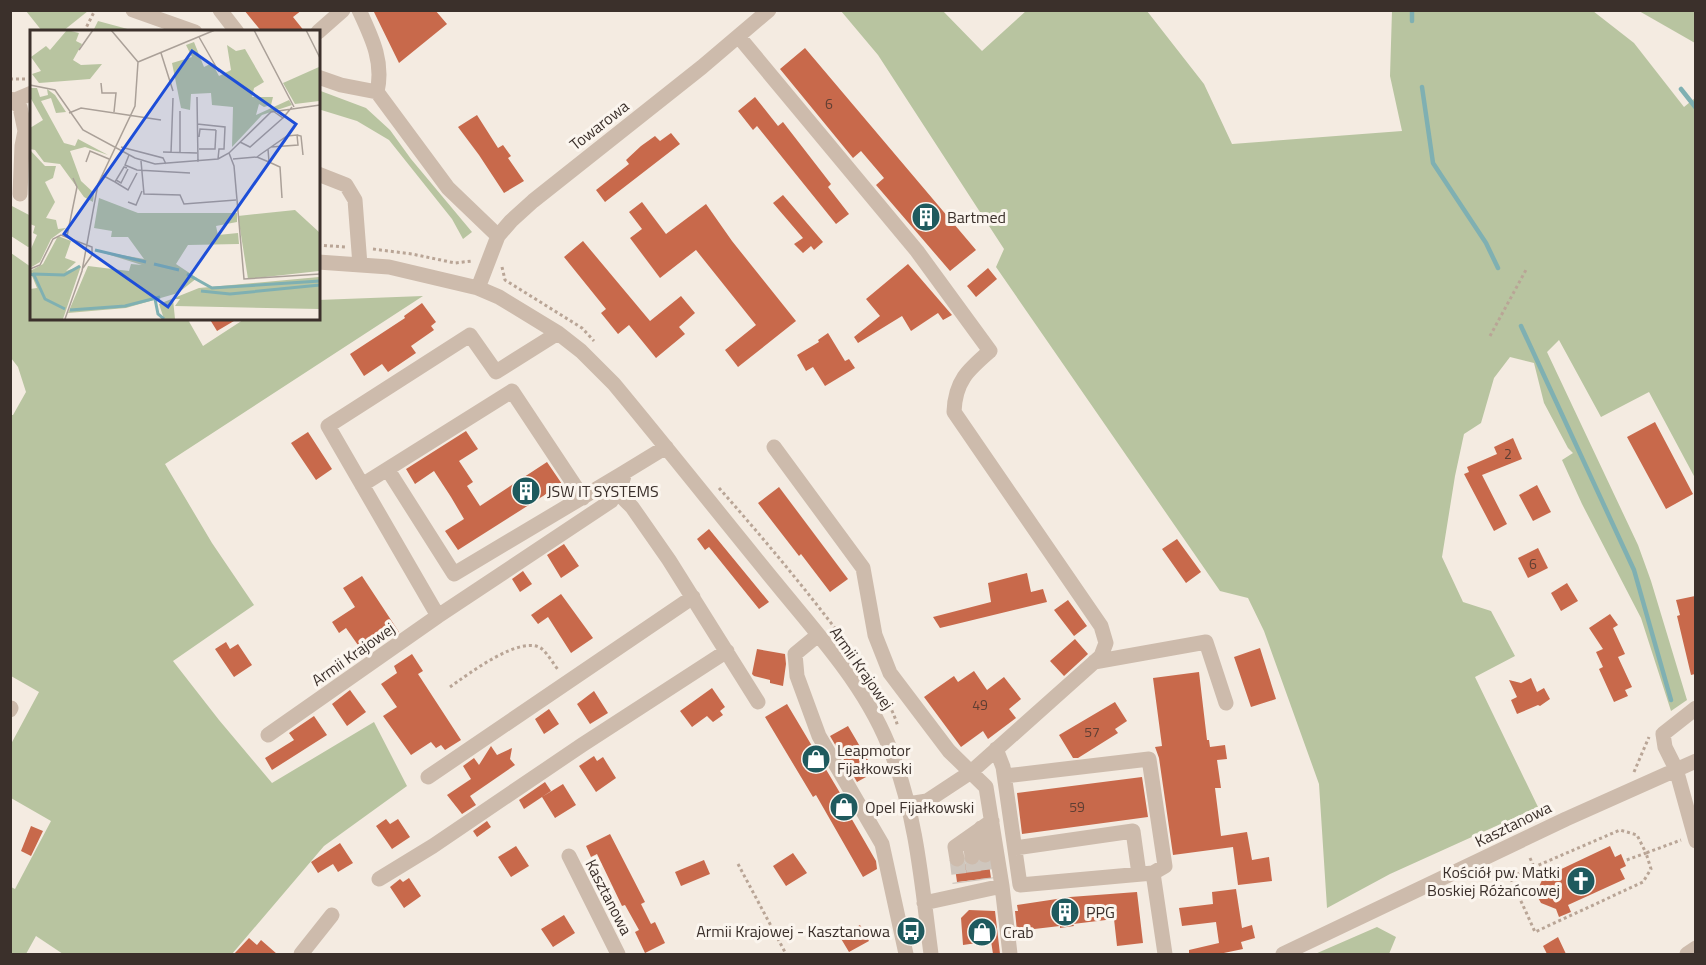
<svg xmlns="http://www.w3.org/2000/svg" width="1706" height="965" viewBox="0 0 1706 965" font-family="'Titillium Web',sans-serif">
<rect width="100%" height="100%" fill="#f4ebe1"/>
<path fill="#b8c4a0" d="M26,11H88L63,31H42Z
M841,11H943L982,51L1026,11H1147L1204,84L1232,144L1402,131L1390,76L1392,11H1593L1634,43L1684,107L1695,98V478L1649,392L1601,417L1559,340L1547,352L1638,545L1651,581L1687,700L1671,711L1641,618L1582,504L1562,460L1573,453L1568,448L1544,403L1534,363L1510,357L1494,378L1481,423L1464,434L1455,476L1442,557L1463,602L1491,611L1515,656L1475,677L1538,807L1390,874L1327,908L1319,784L1264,631L1248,598L1220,591L996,267L1004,249L878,55Z
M1639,11H1695V43Z
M98,21L135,31H93Z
M318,90L366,108L390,130L411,159L472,232L463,239L452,219L389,140L357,121L318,109Z
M10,205L31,216V246L28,247L11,236Z
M11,253L31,267L32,318H34V320H70L72,318H187L203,346L246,318H318V300L423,296L165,464L212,543L254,605L173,661L219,720L272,783L374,722L407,786L324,846L232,954H63L36,936L26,954H11V887L15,889L51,821L11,798V744L39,692L11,676V415H13L26,392L18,367L11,358Z
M1377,927L1396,937L1389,954H1315Z"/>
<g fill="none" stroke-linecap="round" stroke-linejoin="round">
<path stroke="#7fb0b2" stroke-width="4.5" d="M1412,10V21
M1422,87L1433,163L1486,243L1498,268
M1681,89L1696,108
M1521,326L1634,570L1671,700"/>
</g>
<path fill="#c8694b" d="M244,10H302L293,17L305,32H262Z
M373,10H435L447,24L399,63Z
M805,48L976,250L950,271L876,185L884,178L861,151L853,158L780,69Z
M755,97L778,126L783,122L831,184L828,187L849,214L836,224L757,126L753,130L738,111Z
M477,115L498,148L503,145L511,156L508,158L524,181L504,193L479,155L458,127Z
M671,133L680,144L605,202L596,190L629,164L626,160L641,146L655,136L660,141Z
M783,195L823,242L814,250L811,246L803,253L794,244L803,238L773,203Z
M642,202L666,234L706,204L732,241L796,321L738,367L725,350L756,325L696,250L660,278L630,238L642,229L629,212Z
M583,241L650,321L681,296L695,313L679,327L685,334L656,358L629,325L618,334L601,313L606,309L564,257Z
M908,264L952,315L943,320L938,313L911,331L902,316L858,343L854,337L880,316L866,299Z
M988,268L997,279L976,297L967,286Z
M422,303L436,322L431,326L434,330L411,346L416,353L388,372L382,364L364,376L350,354L405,318L404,316Z
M209,318H239L217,331Z
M828,333L845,361L849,359L855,368L825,386L813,367L806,371L797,355L819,342L818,340Z
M1655,422L1693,494L1666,509L1627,437Z
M466,431L478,449L459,461L473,482L467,486L480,506L547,462L562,484L458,550L445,531L464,519L451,497L434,471L415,484L406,469Z
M308,432L332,469L316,480L291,443Z
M1513,438L1522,459L1482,475L1507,524L1494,531L1464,474L1469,472L1467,467L1497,454L1494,447Z
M1537,485L1551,512L1533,521L1519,495Z
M779,487L848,579L830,592L801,554L799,556L758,503Z
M709,529L769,602L759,609L709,547L705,550L697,539Z
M1177,539L1201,572L1186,583L1162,549Z
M564,544L579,566L561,578L547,555Z
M1538,548L1548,568L1528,578L1518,558Z
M523,571L532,584L520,592L512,579Z
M1027,573L1031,592L1043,589L1047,602L940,628L933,617L991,602L988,583Z
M362,576L399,632L380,644L376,637L360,648L346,628L339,633L332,622L355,607L343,588Z
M1567,583L1578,601L1561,611L1551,593Z
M561,594L593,638L571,653L548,617L538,624L531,615Z
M1695,596V674L1691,675L1677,616L1680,615L1676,600Z
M1068,600L1087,626L1074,636L1054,610Z
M1610,614L1618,625L1613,628L1625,654L1618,657L1632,687L1625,690L1628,696L1614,702L1599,669L1603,667L1596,652L1603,649L1589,628Z
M1075,639L1088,654L1064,676L1050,661Z
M226,642L230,649L238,644L252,665L234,677L215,649Z
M1260,648L1276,699L1251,707L1234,657Z
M757,649L785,654L786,664L783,686L770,683V680L754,676L752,674Z
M412,654L423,671L418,674L461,740L445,750L441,745L436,748L431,742L411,755L383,716L397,707L381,684L397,673L394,666Z
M974,671L987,690L1004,677L1021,699L1009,709L1016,718L988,739L983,731L961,747L924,697L954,676L958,682Z
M1199,672L1207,740H1209L1210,747L1225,745L1227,759L1217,760L1221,788H1215L1221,836L1247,832L1252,860L1269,857L1272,881L1238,885L1233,847L1173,855L1159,758L1155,747L1162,746L1153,678Z
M1531,678L1537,692L1544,688L1550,699L1540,706L1538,705L1517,714L1511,700L1517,697L1509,680L1521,683Z
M712,688L725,707L720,711L723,715L713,722L707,716L692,727L680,711Z
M350,690L366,712L347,726L332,704Z
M594,691L608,713L590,724L577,704Z
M1115,702L1127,721L1115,729L1118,733L1078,758H1073L1059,735Z
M787,704L849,808L850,816L876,861L877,869L863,877L816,795L813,797L765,717Z
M549,709L559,724L544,734L535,719Z
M314,716L327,735L272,770L265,758L294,740L289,733Z
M848,726L875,772L857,782L830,736Z
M491,746L497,755L512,748L510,759L515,765L470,796L476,805L462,814L447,795L471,779L463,766L474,758L479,765Z
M594,756L597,761L603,757L616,778L596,792L579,766Z
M1142,777L1148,817L1022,834L1017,793Z
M545,782L551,791L524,809L519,800Z
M563,784L576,805L555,818L542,797Z
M386,819L390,824L398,819L410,837L392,849L376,826Z
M487,821L491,827L477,837L473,831Z
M31,826L43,831L31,856L21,851Z
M610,834L645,902L641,904L651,924L655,922L665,943L645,953L635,932L639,930L625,905L622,906L597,854L591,857L586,846Z
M340,843L353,863L338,872L333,864L318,873L311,862Z
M516,846L529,866L511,877L498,857Z
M1610,846L1615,857L1621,854L1626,866L1620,869L1625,879L1568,905L1571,912L1559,917L1556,909L1541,903L1536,894L1542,880L1538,872L1550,866L1553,873Z
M793,853L807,873L786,886L773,866Z
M704,860L710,874L681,886L675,872Z
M980,863L989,864L991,878L957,882L955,868H959L965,864L974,867Z
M409,878L421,896L404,908L390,887L400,879L403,882Z
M1236,889L1242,928L1252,925L1255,938L1241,942L1243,949L1219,954H1189V950L1219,943L1216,922L1182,926L1179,908L1213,904L1212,892Z
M1137,892L1143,943L1117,946L1114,919L1073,924L1074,926L1060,928V926L1017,931L1015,911H1018L1017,905L1070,897Z
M969,910L995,911L1000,954H993L991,941L963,945L961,918Z
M564,915L575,933L553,947L541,929Z
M860,925L869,941L849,952L840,937Z
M1558,937L1566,954H1547L1543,946Z
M249,938L257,945L261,940L277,954H234Z"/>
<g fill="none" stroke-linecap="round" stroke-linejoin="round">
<path stroke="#cfc6bd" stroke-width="15" stroke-dasharray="15 8" stroke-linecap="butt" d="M985,855L988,879
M972,857L975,881
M957,859L960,883"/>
<path stroke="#b9a596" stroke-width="3" stroke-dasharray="3 3" stroke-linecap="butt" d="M84,32L95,10
M10,79H27
M318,245L345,247
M373,249L412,254L455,263L472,261
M502,267L505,280L582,328L594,341
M1490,336L1527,268
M719,488C765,540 809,593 850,648C868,672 890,698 898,727
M450,687C467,675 522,633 542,649C548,654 554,665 559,671
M1634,772L1649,737
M1530,858L1534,867
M738,864L786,954
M1506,868L1535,932L1643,882L1651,869L1646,853L1681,840
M1511,877L1620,830L1637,835L1646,853L1624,861"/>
<path stroke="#cdbbac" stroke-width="15" d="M133,10L195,32
M220,10L237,32
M359,10C372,38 384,62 377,92
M318,32L343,10
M739,37L917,251L990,351C968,370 955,381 954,412L1101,626L1106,643L1101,656L971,772L927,801L908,804
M318,77L341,85L377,92L448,188L498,236
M10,99L20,107L25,131L22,146L20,194
M13,101L32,93
M318,174L346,185L355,200L360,265
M318,262L389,267L478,288L499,297L558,333L581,351L614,384C668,449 721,516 775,582C818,635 868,688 892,754C917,818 922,887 931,954
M478,288L498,236L511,221L533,201L702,67L769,10
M774,447L863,568L875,635L890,673L949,751L986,787L1002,886L924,903
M388,470L454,574L625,472
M362,485L512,391L583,498
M617,492L632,507L669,560L758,702
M438,616L328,426L470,335L496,372L558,333
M818,635L795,654L797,676L819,736L882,844L906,954
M1094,662L1206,642L1226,703
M1696,708L1663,734L1665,747L1676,769L1696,841
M10,710L11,708
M268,735L438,616L611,501L621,486L625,472L666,447
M996,749L1003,767L1020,885L1153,873L1165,954
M1005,776L1149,759L1165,866L1153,873
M428,777L693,597
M981,828L985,855
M970,837L972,857
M1015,848L1133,831L1139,874
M569,856L618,954
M957,859L955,847L992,821
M379,879L433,846L582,745L727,651
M1002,886L1010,954
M301,954L332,915
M1283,954L1566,819L1696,761
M1687,954L1696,948"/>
</g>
<defs>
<g id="building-disc" transform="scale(1.5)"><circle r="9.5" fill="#1f5a5e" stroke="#fbf5ee"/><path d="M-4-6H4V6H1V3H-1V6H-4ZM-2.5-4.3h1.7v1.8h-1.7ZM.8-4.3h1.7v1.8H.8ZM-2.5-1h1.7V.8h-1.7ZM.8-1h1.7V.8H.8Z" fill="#fff"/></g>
<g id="shop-disc" transform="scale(1.5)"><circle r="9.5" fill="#1f5a5e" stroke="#fbf5ee"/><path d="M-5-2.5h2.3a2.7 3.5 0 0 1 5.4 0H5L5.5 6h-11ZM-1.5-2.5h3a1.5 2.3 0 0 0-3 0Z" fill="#fff"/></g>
<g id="church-disc" transform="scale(1.5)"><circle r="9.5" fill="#1f5a5e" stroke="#fbf5ee"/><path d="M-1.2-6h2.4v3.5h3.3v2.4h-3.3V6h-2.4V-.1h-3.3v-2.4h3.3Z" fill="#fff"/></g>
<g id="bus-disc" transform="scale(1.5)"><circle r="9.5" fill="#1f5a5e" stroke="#fbf5ee"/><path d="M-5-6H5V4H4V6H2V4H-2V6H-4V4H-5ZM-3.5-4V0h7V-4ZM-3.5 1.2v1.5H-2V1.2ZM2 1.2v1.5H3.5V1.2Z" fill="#fff"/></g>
</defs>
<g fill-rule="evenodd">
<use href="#building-disc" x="926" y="217"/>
<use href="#building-disc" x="526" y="491"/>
<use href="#shop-disc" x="816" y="759"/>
<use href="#shop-disc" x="844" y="807"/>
<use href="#church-disc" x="1581" y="881"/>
<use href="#building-disc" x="1065" y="912"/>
<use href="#bus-disc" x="911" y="931"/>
<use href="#shop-disc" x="982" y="932"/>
</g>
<g text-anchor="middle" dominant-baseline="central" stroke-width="6" stroke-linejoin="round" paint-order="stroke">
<g font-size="14" fill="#5e3e33">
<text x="829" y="103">6</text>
<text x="1508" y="453">2</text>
<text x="1533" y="563">6</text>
<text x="980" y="704">49</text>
<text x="1092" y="731">57</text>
<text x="1077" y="806">59</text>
</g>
<g font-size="16" fill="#3b302b" stroke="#fbf5ee">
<text transform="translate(599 125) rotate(-38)">Towarowa</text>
<text transform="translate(353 654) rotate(-35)">Armii Krajowej</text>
<text transform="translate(862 668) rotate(55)">Armii Krajowej</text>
<text transform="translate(1513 824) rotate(-26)">Kasztanowa</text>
<text transform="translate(609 897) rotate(63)">Kasztanowa</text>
</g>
<g font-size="16" fill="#3b302b" stroke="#fbf5ee" text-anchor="start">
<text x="947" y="217">Bartmed</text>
<text x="547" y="491">JSW IT SYSTEMS</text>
<text x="837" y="750">Leapmotor<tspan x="837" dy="18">Fijałkowski</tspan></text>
<text x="865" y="807">Opel Fijałkowski</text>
<text x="1560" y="872" text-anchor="end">Kościół pw. Matki<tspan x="1560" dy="18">Boskiej Różańcowej</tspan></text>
<text x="1086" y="912">PPG</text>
<text x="890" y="931" text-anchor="end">Armii Krajowej - Kasztanowa</text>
<text x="1003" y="932">Crab</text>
</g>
</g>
<g transform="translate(30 30)">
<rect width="290" height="290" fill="#f4ebe1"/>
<path d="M37,0L49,3L46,11L52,14L43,30L51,35L72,34L60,49L9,53L2,44L11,41L1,27L16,16L20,20ZM164,12L174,37L182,33L189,46L201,40L197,15L206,21L215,19L234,52L224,58L222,67H243L241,75L234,77L229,74L226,85L259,70L262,75L232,85L202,117L203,77L182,75L181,63L161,64L160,80L151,78L142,33L162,27L156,15ZM289,37V71L265,74L253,53ZM0,58H7L10,67L18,65L17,59L25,65L36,82L26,83L21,68L11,71L34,113L45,116L48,109L78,125L55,117L40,121L51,151L64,163L63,172L54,167L30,134L14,132L5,120L0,119V98L13,90L0,67ZM0,120L15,136H26L23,148L15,152L25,172L16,188L26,190L28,199L36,198L21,209L10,232L0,238V221L7,205L3,203L5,196L0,194ZM69,168L108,183H207V192L186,196L188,205L208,203L209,214L158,215L146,234L167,248L148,263L96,278L38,283L58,236L99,241L101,234L112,235L64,220L114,229L98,207H81L82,201L64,198ZM265,180L289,202V241L218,249L208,186ZM28,206L41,211L35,228L46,232L36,241L51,236L33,289H0V259L7,258L0,241L13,234ZM289,247V279L145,276L150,269H143L145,289H134L129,274L169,258Z" fill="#b8c4a0"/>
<path fill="none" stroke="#7fb0b2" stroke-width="3" d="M65,220L116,232M124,234L149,240M0,244L4,245L15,269L35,279M3,244L34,245L50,236M157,244L182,258L290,251M171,261L200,264L290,255M125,269L128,284L134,289M40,280L95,276L130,267"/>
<path fill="none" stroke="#aaa098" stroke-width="1.5" d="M81,0L108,32M224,0L264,77M276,0L290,28M169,7L189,42M49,20L63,0M131,23L143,61M108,32L185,0M71,53L72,63H86L84,82M0,55L25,60L53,100L105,128L125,134L188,129L199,123L241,82L290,75M167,67L168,132M243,81L253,88L262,77M39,83L51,78L131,90M167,94L195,97L194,119H189L188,129M267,105L271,106L273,125M169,107L170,99L186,100M210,112L220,117L254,87M91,117L133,128L136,134M169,119H185L186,100M133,122L167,123M141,123L143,68M150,123V81M199,123L204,136L214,249L290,244M99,125L95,135L107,140L160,143M227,127L231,124L257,106L267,105L268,115L241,117M203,129L227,127L239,132L238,119M111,131L114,164L150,165L154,174L206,170M56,132L60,121L79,129M239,132L250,137L252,168M72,145L85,152L94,137L97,138M86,150L91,153L98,139M85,152L98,160L107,143M98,172L106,175L112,161M37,206L47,157L43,148M0,239L10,235L23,209L31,205L62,217V225L53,238M35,289L52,241L68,154L105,76L108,32"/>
<path fill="#1d4ed8" fill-opacity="0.15" stroke="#1d4ed8" stroke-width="3" d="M162,21L266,94L138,277L34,204Z"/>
<rect width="290" height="290" fill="none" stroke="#3b302b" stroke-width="3"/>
</g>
<rect width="1706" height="965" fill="none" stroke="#3b302b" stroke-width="24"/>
</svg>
